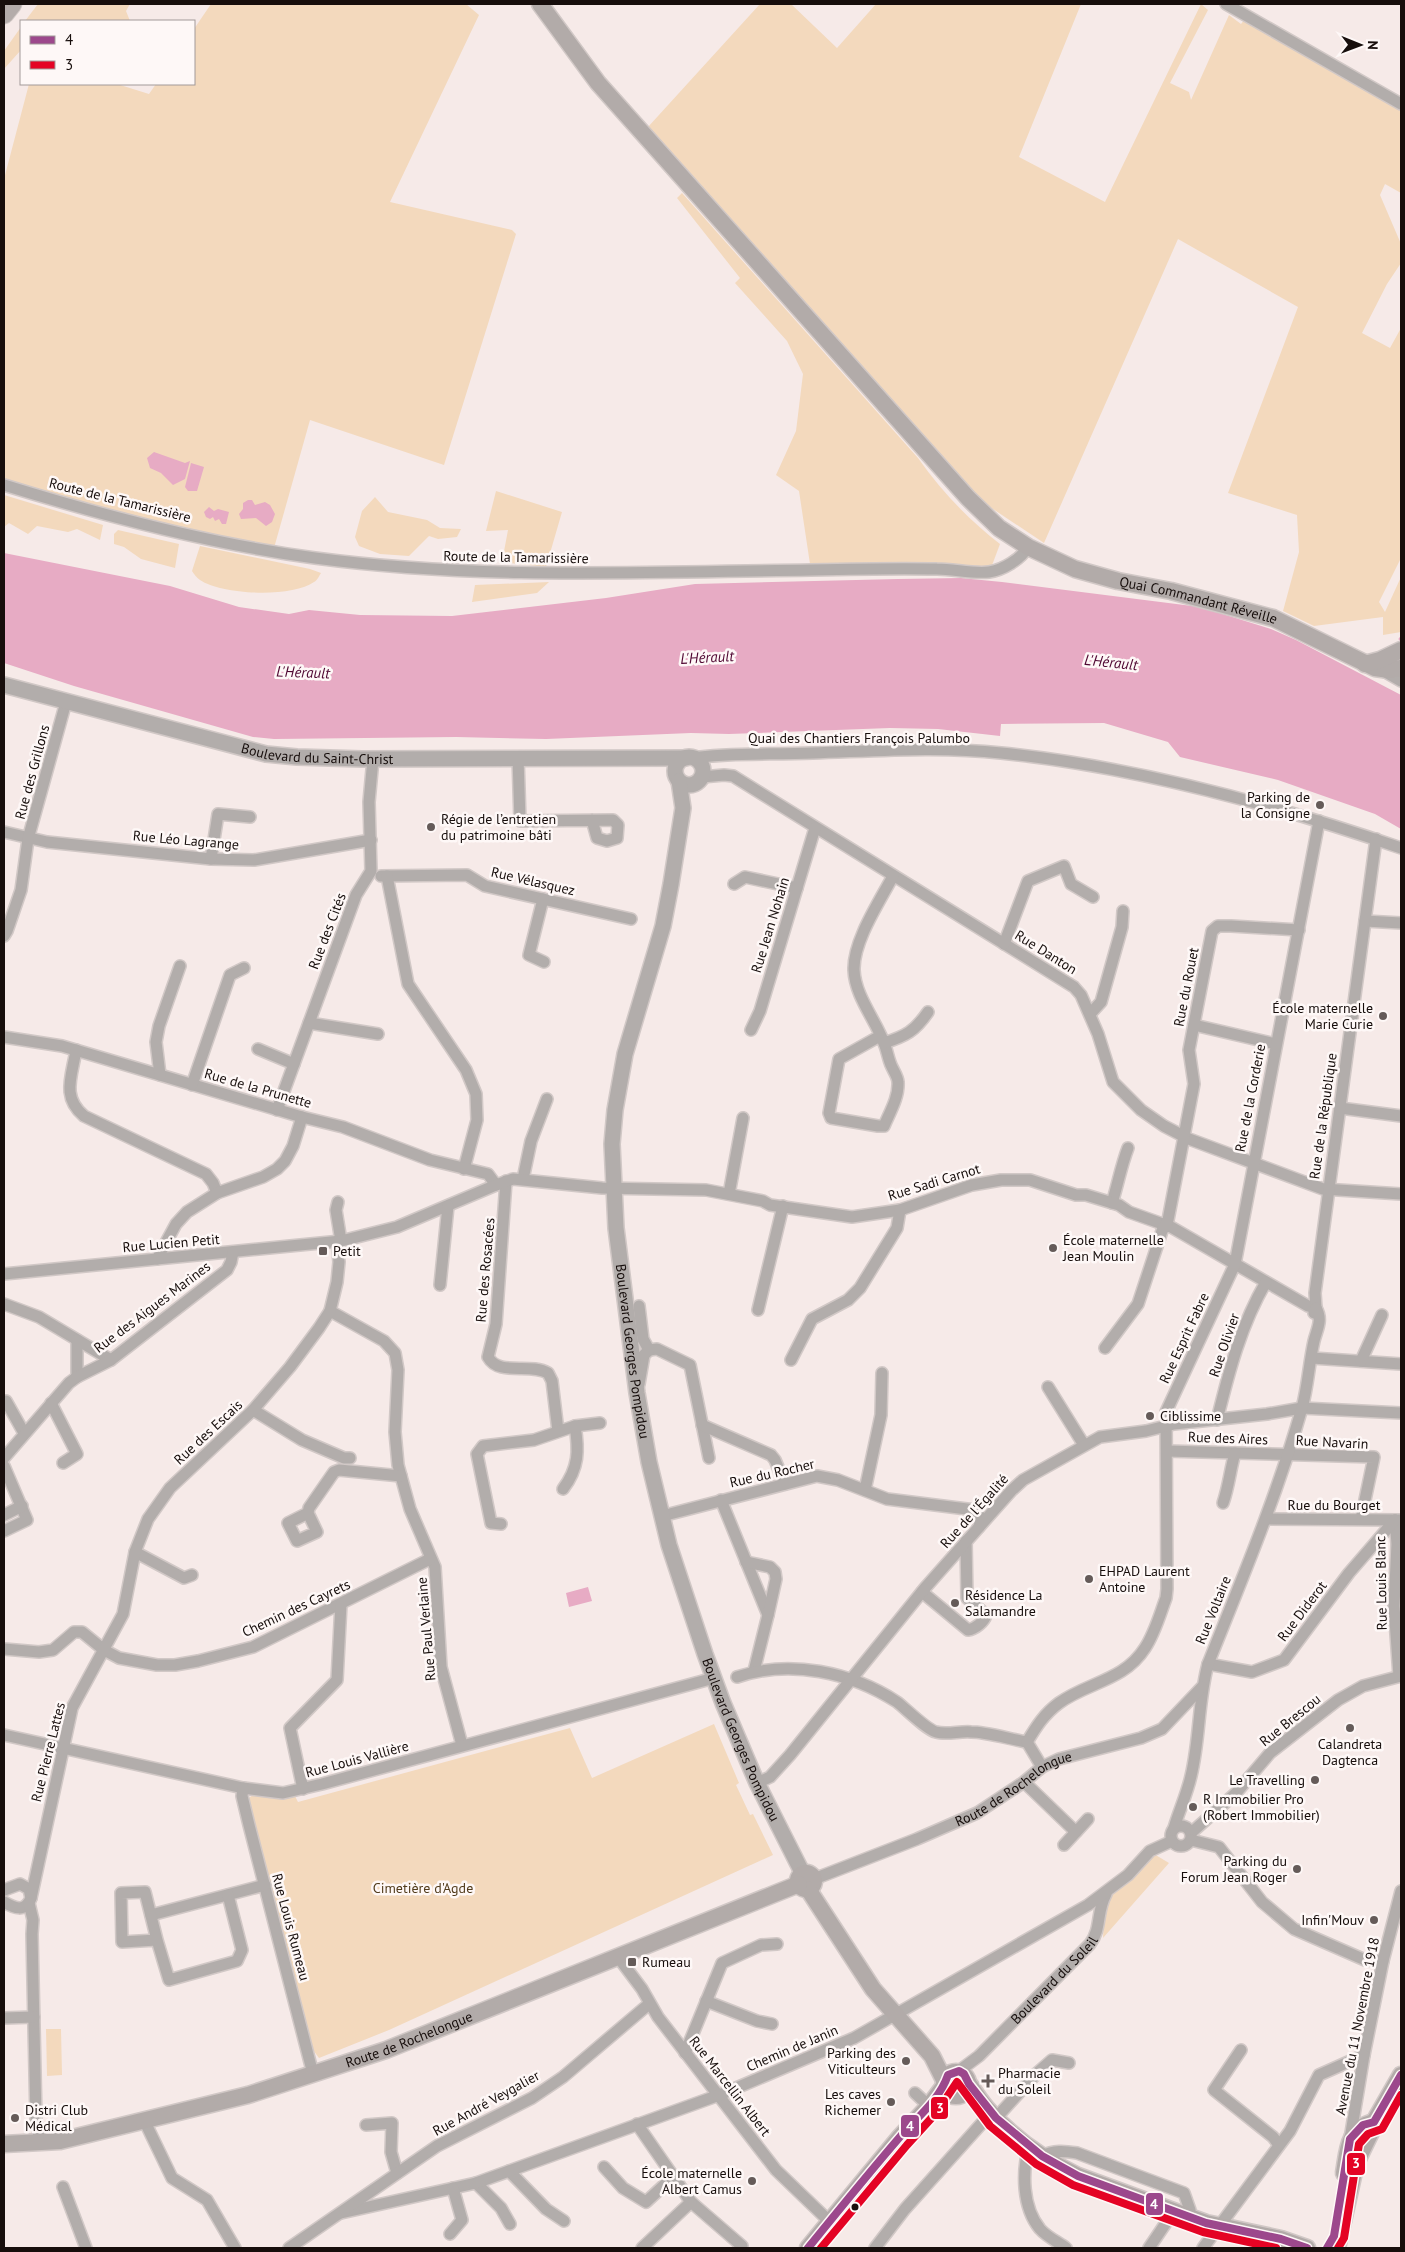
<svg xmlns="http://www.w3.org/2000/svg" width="1405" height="2252" viewBox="0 0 1405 2252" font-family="'PT Sans',sans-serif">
<rect width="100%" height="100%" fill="#f6eae8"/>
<path fill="#f3d9bd" d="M38,4H130L126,11L130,21H25Z
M211,4H466L479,15L390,202L512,230L516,234L444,465L310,420L274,548L112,514L4,479V179L29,84H117L149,94L156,84H194V29Z
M760,4H791L837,48L876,4H1081L1019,157L1105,202L1201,4L1208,10L1170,83L1189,92L1191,100L1229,15L1241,24L1245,19L1401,108V193L1385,184L1380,195L1401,244V263L1387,284L1362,333L1390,348L1401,328V558L1379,602L1385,612L1401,577V632L1383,635V617L1314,626L1283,611L1299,552L1297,515L1228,493L1298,307L1178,239L1044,543L981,501L648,127Z
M21,27V50L4,69V51Z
M682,193L918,458C941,491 968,519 1000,544L991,568L971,565L810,564L799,491L776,475L796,431L803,374L787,341L735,283L740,278L677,198Z
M496,491L562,512L546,567L502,562L508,530L486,531Z
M4,495L103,525L100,540L77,529L68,532L37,526L28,534L9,523L4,527Z
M375,497L388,512L427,520L440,528L461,529L457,537L438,539L429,536L409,556L380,554L359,546L355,537L362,511Z
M118,530L179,544L175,568L141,559L124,547L114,544V534Z
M200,546L310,569L321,573C319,576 317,581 314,582C292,598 222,595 200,580C197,578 194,574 192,571Z
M549,582L537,593L472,602L475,585Z
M714,1724L739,1783L736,1785L750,1815L753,1814L773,1855L389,2030L319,2058L313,2050L265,1862L246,1800L253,1795L276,1799L295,1796L298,1802L570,1728L592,1778Z
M1154,1854L1169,1863L1103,1938L1105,1901Z
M46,2029H61L62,2075L47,2076Z"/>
<path fill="#e7abc4" d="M154,452L185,463L190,461L185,479L173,485L161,473L150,468L147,458Z
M191,463L204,467L197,491H188L185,487Z
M248,500H252L255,505L265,502L270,505L275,514L272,522L266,526L256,518L241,519L239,514L243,509V503Z
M209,507L214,511L218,509L229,512L226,524H222L219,519L215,521L213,517L210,519L206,517L204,512Z
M4,553L170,586L239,607L289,614L309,610L360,615L452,616L606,598L695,584L898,579L961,578L1002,582L1200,607L1271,629L1296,640L1401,695V829L1375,814L1278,780L1180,757L1168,742L1104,723L1001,724L1000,736L938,729L890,728L729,734L691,733L546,739L456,737L274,739L253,737L74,686L4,663Z
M588,1587L592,1601L569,1607L566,1593Z"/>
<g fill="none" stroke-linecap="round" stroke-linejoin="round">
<path stroke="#e7abc4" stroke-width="3" d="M1400,639L1401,638"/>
<g stroke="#d1c8c6" stroke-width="14">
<g id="minor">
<path d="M1226,4L1401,104"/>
<path d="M4,485C104,516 210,544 315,558C480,580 645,572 811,570C853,569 895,568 937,569C954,569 973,574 989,572C1003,570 1021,559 1028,547"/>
<path d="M1382,670L1401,681"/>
<path d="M518,757L520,821L613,820L618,825L617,838L607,841L597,838L592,820"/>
<path d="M692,758C732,752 772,755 813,753C875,751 939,746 1001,753C1137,767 1273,804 1401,848"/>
<path d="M702,777L724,775L733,776L1074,987L1081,995L1098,1034L1113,1082L1141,1110L1164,1126L1189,1139L1323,1189L1401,1194"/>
<path d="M4,832L47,842L211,859L254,860L371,840"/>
<path d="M211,859L218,814L250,817"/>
<path d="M381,876L467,875L485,886L631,919"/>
<path d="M387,876L408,984L466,1070L476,1094L477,1120L464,1169"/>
<path d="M734,884L745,877L797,888"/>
<path d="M543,899L529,955L544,962"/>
<path d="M1365,921L1401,923"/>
<path d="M4,936L7,931L21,890L28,839L66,702"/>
<path d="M1004,944L1028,881L1064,866L1071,884L1093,897"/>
<path d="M1090,1014L1101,1002L1122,927L1123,911"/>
<path d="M309,1023L378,1034"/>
<path d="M1194,1025L1276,1044"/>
<path d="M751,1030L760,1011L815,828"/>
<path d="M880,1036L839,1059L829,1113L831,1118L878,1126H884C890,1112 899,1097 898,1082C898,1077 893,1070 891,1065C888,1058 887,1050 884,1043C875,1019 855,996 854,970C853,941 880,901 893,876"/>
<path d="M4,1037L62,1046L302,1117L343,1127L430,1160L488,1174L496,1185"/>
<path d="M884,1043C906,1036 915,1031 928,1012"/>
<path d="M258,1049L294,1064"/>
<path d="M76,1050C72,1076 61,1097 84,1116L206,1174L213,1183L217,1193"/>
<path d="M160,1075L156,1042L159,1026L180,966"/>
<path d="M192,1085L230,975L244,968"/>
<path d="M1340,1108L1401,1116"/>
<path d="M277,1110L356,895L371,871L369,802L373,759"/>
<path d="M523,1179L531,1141L547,1099"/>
<path d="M506,1181L496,1324L488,1357C499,1377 530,1362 548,1373L552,1381L558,1431"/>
<path d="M729,1194L743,1118"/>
<path d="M338,1202L336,1210L341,1241"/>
<path d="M1112,1203C1118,1184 1121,1166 1128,1148"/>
<path d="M157,1259L176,1224L187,1212L217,1193L263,1177L277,1169L285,1161L293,1146L302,1117"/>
<path d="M4,1274L341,1241L397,1227L496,1185L513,1179L602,1188L706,1190L763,1201L770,1205L852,1217L900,1210L972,1185L1001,1180H1030L1076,1195H1086L1119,1205L1129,1212L1171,1227L1308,1306L1316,1308"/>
<path d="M440,1285L448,1206"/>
<path d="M4,1304L39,1317L111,1360"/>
<path d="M639,1306L643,1339L649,1350L657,1349L690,1365L709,1458"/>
<path d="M758,1310L783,1206"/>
<path d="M330,1311L384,1341L395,1353L398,1370L395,1432L398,1465L410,1509L435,1567L441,1667L462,1745"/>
<path d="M1314,1313L1316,1308L1315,1293L1376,839"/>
<path d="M1105,1348L1138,1304L1162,1231L1168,1220L1194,1084L1189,1050L1212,931L1218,926H1231L1299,930"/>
<path d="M1312,1358L1401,1364"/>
<path d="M791,1360L812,1319L848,1300L860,1288L897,1228L900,1210"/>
<path d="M1361,1361L1382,1315"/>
<path d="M77,1377V1340"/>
<path d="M639,1384L644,1355L649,1350"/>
<path d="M1048,1387L1084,1445"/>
<path d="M4,1402L6,1401L24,1433"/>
<path d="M51,1403L77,1454L63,1463"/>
<path d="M253,1410L302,1440L344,1458H350"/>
<path d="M1217,1420C1229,1371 1241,1325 1266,1282"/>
<path d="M702,1425L771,1455L775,1460L785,1484"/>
<path d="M1167,1451L1374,1457L1361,1519"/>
<path d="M4,1458L69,1383L77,1377L111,1360L227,1270L231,1262L233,1252"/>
<path d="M4,1466L27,1520L4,1531"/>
<path d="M563,1489C579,1468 579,1450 575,1426"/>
<path d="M865,1490L881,1415L882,1373"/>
<path d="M721,1500L768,1615L754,1671"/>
<path d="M1223,1503C1229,1486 1230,1470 1235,1453"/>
<path d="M308,1513L317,1532L297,1541L288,1523L308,1513L309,1508L334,1472L339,1470L401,1476"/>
<path d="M4,1515L22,1506"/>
<path d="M662,1516L817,1476L838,1480L887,1499L975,1510L981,1518L979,1527"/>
<path d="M1266,1519L1400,1520"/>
<path d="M1395,1520L1397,1544L1394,1606L1399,1676"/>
<path d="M501,1524L491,1523L477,1454L483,1446L534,1440L575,1426L600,1423"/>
<path d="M135,1552L184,1578L192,1575"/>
<path d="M746,1562L770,1567L775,1572L776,1579L768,1615"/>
<path d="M922,1592L968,1630C975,1629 984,1622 986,1615L967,1598L966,1541"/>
<path d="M4,1649L39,1652L53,1650L74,1632H82L104,1650L119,1658L157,1665H175L198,1661L253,1647L430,1559"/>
<path d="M1208,1664L1252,1672L1284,1660L1349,1573L1395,1520"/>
<path d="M737,1677C790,1659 851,1672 897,1702C906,1709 927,1730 936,1732C946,1735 960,1731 971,1732C987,1732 1009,1739 1027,1742"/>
<path d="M4,1735L243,1788L283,1793L322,1784L714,1678"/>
<path d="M1027,1742C1036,1727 1044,1714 1059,1703C1088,1682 1124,1681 1145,1648C1155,1633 1160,1614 1166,1598L1167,1589L1166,1412L1235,1264L1319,821"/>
<path d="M1027,1742L1042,1767"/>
<path d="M1024,1782L1076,1832"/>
<path d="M757,1783L770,1777L790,1755L925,1588L1011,1491L1023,1480L1100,1437L1146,1431L1174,1424L1267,1414L1302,1408L1401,1413"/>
<path d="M243,1788L242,1796L249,1825L313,2074"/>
<path d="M303,1789L290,1728L337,1680L341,1604"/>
<circle cx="1181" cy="1836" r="10"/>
<path d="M1174,1828C1179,1811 1187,1794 1191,1776C1200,1739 1198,1701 1208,1664C1242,1579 1277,1496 1302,1408C1308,1386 1309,1363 1314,1341C1317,1329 1323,1320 1316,1308"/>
<path d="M1191,1833L1236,1793L1270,1753L1338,1700L1363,1686L1401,1676"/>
<path d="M1191,1840L1219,1847L1262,1902L1294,1929L1365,1960L1383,1961"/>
<path d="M1064,1845L1088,1819"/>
<path id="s1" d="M814,1879L917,1839L977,1813L1024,1782L1042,1767L1059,1759L1141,1738L1162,1729L1202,1687"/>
<path d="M4,1890L20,1884L29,1889L31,1898C25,1913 14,1908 4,1902"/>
<path d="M31,1898L72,1708L123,1614L135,1552L148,1519L170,1488L253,1410L290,1367L319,1328L330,1311L337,1282L339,1262L337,1242"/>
<path d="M29,1903L33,1920L32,1934L36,2119L40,2143"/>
<path d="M151,1915L265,1885"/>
<path d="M157,1940L145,1892L121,1893L122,1942L157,1940L169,1980L237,1961L242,1950L228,1895"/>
<path d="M618,1957L642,1989L658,2017L776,2170L830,2222"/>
<path d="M706,2001L757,2021L772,2024"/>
<path d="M4,2018L34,2017"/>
<path d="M1241,2050L1214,2090L1273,2137L1279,2145"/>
<path d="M685,2053L722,1963L761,1945L777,1944"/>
<path id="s2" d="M959,2071L979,2056L1090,1944C1102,1928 1096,1912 1106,1894"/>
<path d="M915,2093L929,2106"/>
<path d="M996,2118L1036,2074L1052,2060L1069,2063"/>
<path d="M144,2120L172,2178L207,2200L235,2248"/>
<path d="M637,2124L691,2202L742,2246L740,2248"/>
<path d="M366,2125L392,2123L391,2152L397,2173"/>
<path d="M1350,2139L1364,2055L1383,1961L1401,1891"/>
<path d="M1029,2146C1022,2172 1022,2207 1040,2229C1047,2237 1058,2242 1066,2248"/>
<path d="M1042,2156C1054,2150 1064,2151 1077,2153L1184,2193L1190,2210L1189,2217"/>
<path d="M604,2167L623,2188L646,2202L673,2177"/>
<path d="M509,2171L546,2209L564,2221"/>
<path d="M476,2183L501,2208L510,2224"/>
<path d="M63,2187L86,2248"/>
<path d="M341,2213L476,2183L722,2094L854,2038L1088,1905L1128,1875L1150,1851L1172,1841"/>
<path d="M450,2234L462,2220L453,2188"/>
<path d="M289,2248L437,2146L532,2098L563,2077L649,2004"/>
<path d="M642,2248L691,2202"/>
<path d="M875,2248L905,2209L991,2113"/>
<path d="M1149,2248L1174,2211"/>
<path d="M1203,2248L1290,2131L1319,2075L1364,2055"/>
</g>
</g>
<g stroke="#d1c8c6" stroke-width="18">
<g id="tertiary">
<path id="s3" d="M4,685L266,754L297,757L362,759L686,758"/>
<circle cx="689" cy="771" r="14"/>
<path id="s4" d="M679,781L683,808L671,884L663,926L625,1054L615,1110L612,1144L616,1228L637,1393L649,1462L669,1545L705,1654L723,1703L757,1783L803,1874"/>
</g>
</g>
<g stroke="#d1c8c6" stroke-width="19">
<g id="secondary">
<path id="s5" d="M540,4L598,83L968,498L999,528L1028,547L1075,569L1118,581L1171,591L1273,618L1375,668L1389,670L1401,668"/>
<path d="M1365,664L1380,660L1401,650"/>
<circle cx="806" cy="1881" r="8"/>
<path d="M808,1889L873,1989L932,2056L944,2080"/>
<circle cx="956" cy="2084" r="12"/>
<path d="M969,2084C976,2094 982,2104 990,2112C1014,2139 1046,2161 1078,2176L1206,2223L1281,2239L1307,2248"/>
<path id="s6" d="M4,2144L60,2141L248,2095L386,2050L799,1884"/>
<path d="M1344,2173C1348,2150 1347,2129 1374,2122"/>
<path d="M808,2248L899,2138L929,2106L944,2086"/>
<path d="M1337,2248L1356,2163L1372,2130L1374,2122L1401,2075"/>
</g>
</g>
<g stroke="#d1c8c6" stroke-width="21">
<path id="trunk" d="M4,14L12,4"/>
</g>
<use href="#minor" stroke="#b2adab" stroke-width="11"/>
<use href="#tertiary" stroke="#b2adab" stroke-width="15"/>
<use href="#secondary" stroke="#b2aba9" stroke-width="16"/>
<use href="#trunk" stroke="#b4acaa" stroke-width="19"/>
<g stroke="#fef8f7" stroke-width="11">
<path id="bus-1" d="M808,2248C838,2211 868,2174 899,2138C916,2118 939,2101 948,2075L959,2071L964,2074L969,2084L996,2118L1042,2156L1078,2176L1206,2223L1281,2239L1307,2248
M1327,2248L1334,2236L1350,2139L1363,2125L1374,2122L1401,2075"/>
</g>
<g stroke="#fef8f7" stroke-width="11">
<path id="bus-2" d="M821,2248L907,2145L937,2112L957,2082L990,2126L1036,2164L1073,2185L1203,2232L1276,2248
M1338,2248L1344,2238L1359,2144L1368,2134L1382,2129L1401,2095"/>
</g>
<use href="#bus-1" stroke="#9c488c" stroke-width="8"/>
<use href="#bus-2" stroke="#e40324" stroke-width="8"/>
</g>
<g fill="#655b59" stroke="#fef8f7" stroke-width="2">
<circle cx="1320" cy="805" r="5"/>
<circle cx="431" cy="827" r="5"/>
<circle cx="1383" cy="1016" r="5"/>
<circle cx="1053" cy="1248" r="5"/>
<rect x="318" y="1246" width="10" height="10" rx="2.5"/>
<circle cx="1150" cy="1416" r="5"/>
<circle cx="1089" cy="1579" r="5"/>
<circle cx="955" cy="1603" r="5"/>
<circle cx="1350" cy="1728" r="5"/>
<circle cx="1315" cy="1780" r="5"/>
<circle cx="1193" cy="1807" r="5"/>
<circle cx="1297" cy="1869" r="5"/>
<circle cx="1374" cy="1920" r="5"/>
<rect x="627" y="1957" width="10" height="10" rx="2.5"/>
<circle cx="906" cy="2061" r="5"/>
<path d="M985.5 2073.5h5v5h5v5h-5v5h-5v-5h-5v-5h5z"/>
<circle cx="891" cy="2102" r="5"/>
<circle cx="15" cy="2118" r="5"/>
<circle cx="752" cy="2181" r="5"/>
</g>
<circle fill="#170e0c" stroke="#fef8f7" stroke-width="2" cx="855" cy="2207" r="4.5"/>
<g text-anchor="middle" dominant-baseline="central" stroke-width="5" stroke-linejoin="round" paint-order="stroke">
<g font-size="14" fill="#170e0c" stroke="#fef8f7">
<text transform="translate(120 500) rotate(14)">Route de la Tamarissière</text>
<text transform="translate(516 557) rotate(1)">Route de la Tamarissière</text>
<text stroke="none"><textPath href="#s5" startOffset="911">Quai Commandant Réveille</textPath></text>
<text x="859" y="738">Quai des Chantiers François Palumbo</text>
<text stroke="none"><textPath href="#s3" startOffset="322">Boulevard du Saint-Christ</textPath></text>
<text transform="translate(32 772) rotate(-75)">Rue des Grillons</text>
<text transform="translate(186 840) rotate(5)">Rue Léo Lagrange</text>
<text transform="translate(533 881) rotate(13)">Rue Vélasquez</text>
<text transform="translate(770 925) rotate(-73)">Rue Jean Nohain</text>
<text transform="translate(327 931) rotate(-69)">Rue des Cités</text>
<text transform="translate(1046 952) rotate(32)">Rue Danton</text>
<text transform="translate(1186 987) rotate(-79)">Rue du Rouet</text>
<text transform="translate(258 1088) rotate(16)">Rue de la Prunette</text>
<text transform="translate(1250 1098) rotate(-79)">Rue de la Corderie</text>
<text transform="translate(1323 1116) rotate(-82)">Rue de la République</text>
<text transform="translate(934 1182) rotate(-17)">Rue Sadi Carnot</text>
<text transform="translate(171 1243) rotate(-5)">Rue Lucien Petit</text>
<text transform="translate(485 1270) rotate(-85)">Rue des Rosacées</text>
<text transform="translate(152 1307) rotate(-37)">Rue des Aigues Marines</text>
<text transform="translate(1184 1338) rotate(-65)">Rue Esprit Fabre</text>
<text transform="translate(1224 1345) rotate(-71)">Rue Olivier</text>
<text stroke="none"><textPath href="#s4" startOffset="580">Boulevard Georges Pompidou</textPath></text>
<text transform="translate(208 1432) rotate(-43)">Rue des Escais</text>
<text transform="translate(1228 1438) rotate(2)">Rue des Aires</text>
<text transform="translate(1332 1442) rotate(3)">Rue Navarin</text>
<text transform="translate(772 1473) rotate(-13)">Rue du Rocher</text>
<text x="1334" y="1505">Rue du Bourget</text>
<text transform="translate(974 1511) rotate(-48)">Rue de l'Égalité</text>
<text transform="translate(1381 1583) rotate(-91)">Rue Louis Blanc</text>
<text transform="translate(296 1608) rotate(-25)">Chemin des Cayrets</text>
<text transform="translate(1213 1610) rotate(-68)">Rue Voltaire</text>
<text transform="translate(1302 1611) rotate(-53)">Rue Diderot</text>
<text transform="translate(426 1629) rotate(-95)">Rue Paul Verlaine</text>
<text transform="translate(1290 1720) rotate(-39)">Rue Brescou</text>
<text stroke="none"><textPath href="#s4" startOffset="985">Boulevard Georges Pompidou</textPath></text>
<text transform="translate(48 1752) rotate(-76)">Rue Pierre Lattes</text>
<text transform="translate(357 1759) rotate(-15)">Rue Louis Vallière</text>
<text stroke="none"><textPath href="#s1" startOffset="220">Route de Rochelongue</textPath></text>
<text transform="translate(291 1927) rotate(75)">Rue Louis Rumeau</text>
<text stroke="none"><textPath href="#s2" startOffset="132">Boulevard du Soleil</textPath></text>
<text transform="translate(1357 2026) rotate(-79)">Avenue du 11 Novembre 1918</text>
<text stroke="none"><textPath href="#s6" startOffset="420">Route de Rochelongue</textPath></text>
<text transform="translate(792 2048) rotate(-23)">Chemin de Janin</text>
<text transform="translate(730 2086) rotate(52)">Rue Marcellin Albert</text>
<text transform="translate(486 2103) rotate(-29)">Rue André Veygalier</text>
</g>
<g font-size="14" fill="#170e0c" stroke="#fef8f7" text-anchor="start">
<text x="1310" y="797" text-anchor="end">Parking de<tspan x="1310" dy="16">la Consigne</tspan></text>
<text x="441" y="819">Régie de l’entretien<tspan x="441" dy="16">du patrimoine bâti</tspan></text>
<text x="1373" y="1008" text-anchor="end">École maternelle<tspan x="1373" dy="16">Marie Curie</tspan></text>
<text x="1063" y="1240">École maternelle<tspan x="1063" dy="16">Jean Moulin</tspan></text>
<text x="333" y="1251">Petit</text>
<text x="1160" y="1416">Ciblissime</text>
<text x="1099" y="1571">EHPAD Laurent<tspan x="1099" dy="16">Antoine</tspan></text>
<text x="965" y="1595">Résidence La<tspan x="965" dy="16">Salamandre</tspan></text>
<text x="1350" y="1744" text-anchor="middle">Calandreta<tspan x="1350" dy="16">Dagtenca</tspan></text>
<text x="1305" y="1780" text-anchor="end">Le Travelling</text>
<text x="1203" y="1799">R Immobilier Pro<tspan x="1203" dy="16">(Robert Immobilier)</tspan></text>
<text x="1287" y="1861" text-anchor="end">Parking du<tspan x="1287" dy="16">Forum Jean Roger</tspan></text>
<text x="1364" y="1920" text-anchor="end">Infin'Mouv</text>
<text x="642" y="1962">Rumeau</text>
<text x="896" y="2053" text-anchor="end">Parking des<tspan x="896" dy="16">Viticulteurs</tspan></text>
<text x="998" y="2073">Pharmacie<tspan x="998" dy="16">du Soleil</tspan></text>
<text x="881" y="2094" text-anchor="end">Les caves<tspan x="881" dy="16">Richemer</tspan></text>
<text x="25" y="2110">Distri Club<tspan x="25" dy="16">Médical</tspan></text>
<text x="742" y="2173" text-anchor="end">École maternelle<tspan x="742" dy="16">Albert Camus</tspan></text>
</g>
<g font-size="14" fill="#523c1c" stroke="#fef8f7">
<text x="423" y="1888">Cimetière d'Agde</text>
</g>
<g font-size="15" font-style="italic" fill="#500732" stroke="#fef8f7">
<text transform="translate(707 657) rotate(-3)">L'Hérault</text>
<text transform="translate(1111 662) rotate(6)">L'Hérault</text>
<text transform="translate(303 672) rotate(2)">L'Hérault</text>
</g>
</g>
<g stroke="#fef8f7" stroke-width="2">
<rect x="930" y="2096" width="19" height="24" rx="5" fill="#e40324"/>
<rect x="900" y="2114" width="20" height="24" rx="5" fill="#9c488c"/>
<rect x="1346" y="2152" width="20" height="24" rx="5" fill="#e40324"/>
<rect x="1145" y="2192" width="19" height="24" rx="5" fill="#9c488c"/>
</g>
<g font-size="14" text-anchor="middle" font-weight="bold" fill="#fff">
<text x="940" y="2113">3</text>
<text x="910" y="2131">4</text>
<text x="1356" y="2168">3</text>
<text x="1154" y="2209">4</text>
</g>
<rect width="1405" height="2252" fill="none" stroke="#170e0c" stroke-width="10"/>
<rect x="20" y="20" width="175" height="65" fill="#fef8f7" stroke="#a29a99"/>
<rect x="30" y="36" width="25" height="8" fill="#9c488c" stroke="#a29a99"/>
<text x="65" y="45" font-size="15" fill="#170e0c">4</text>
<rect x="30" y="61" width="25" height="8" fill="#e40324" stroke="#a29a99"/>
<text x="65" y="70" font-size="15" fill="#170e0c">3</text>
<g transform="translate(1360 45) rotate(91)" stroke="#fef8f7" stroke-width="4" paint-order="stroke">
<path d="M0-4L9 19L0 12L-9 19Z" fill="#170e0c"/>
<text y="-8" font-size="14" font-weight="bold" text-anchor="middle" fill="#170e0c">N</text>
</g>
</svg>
